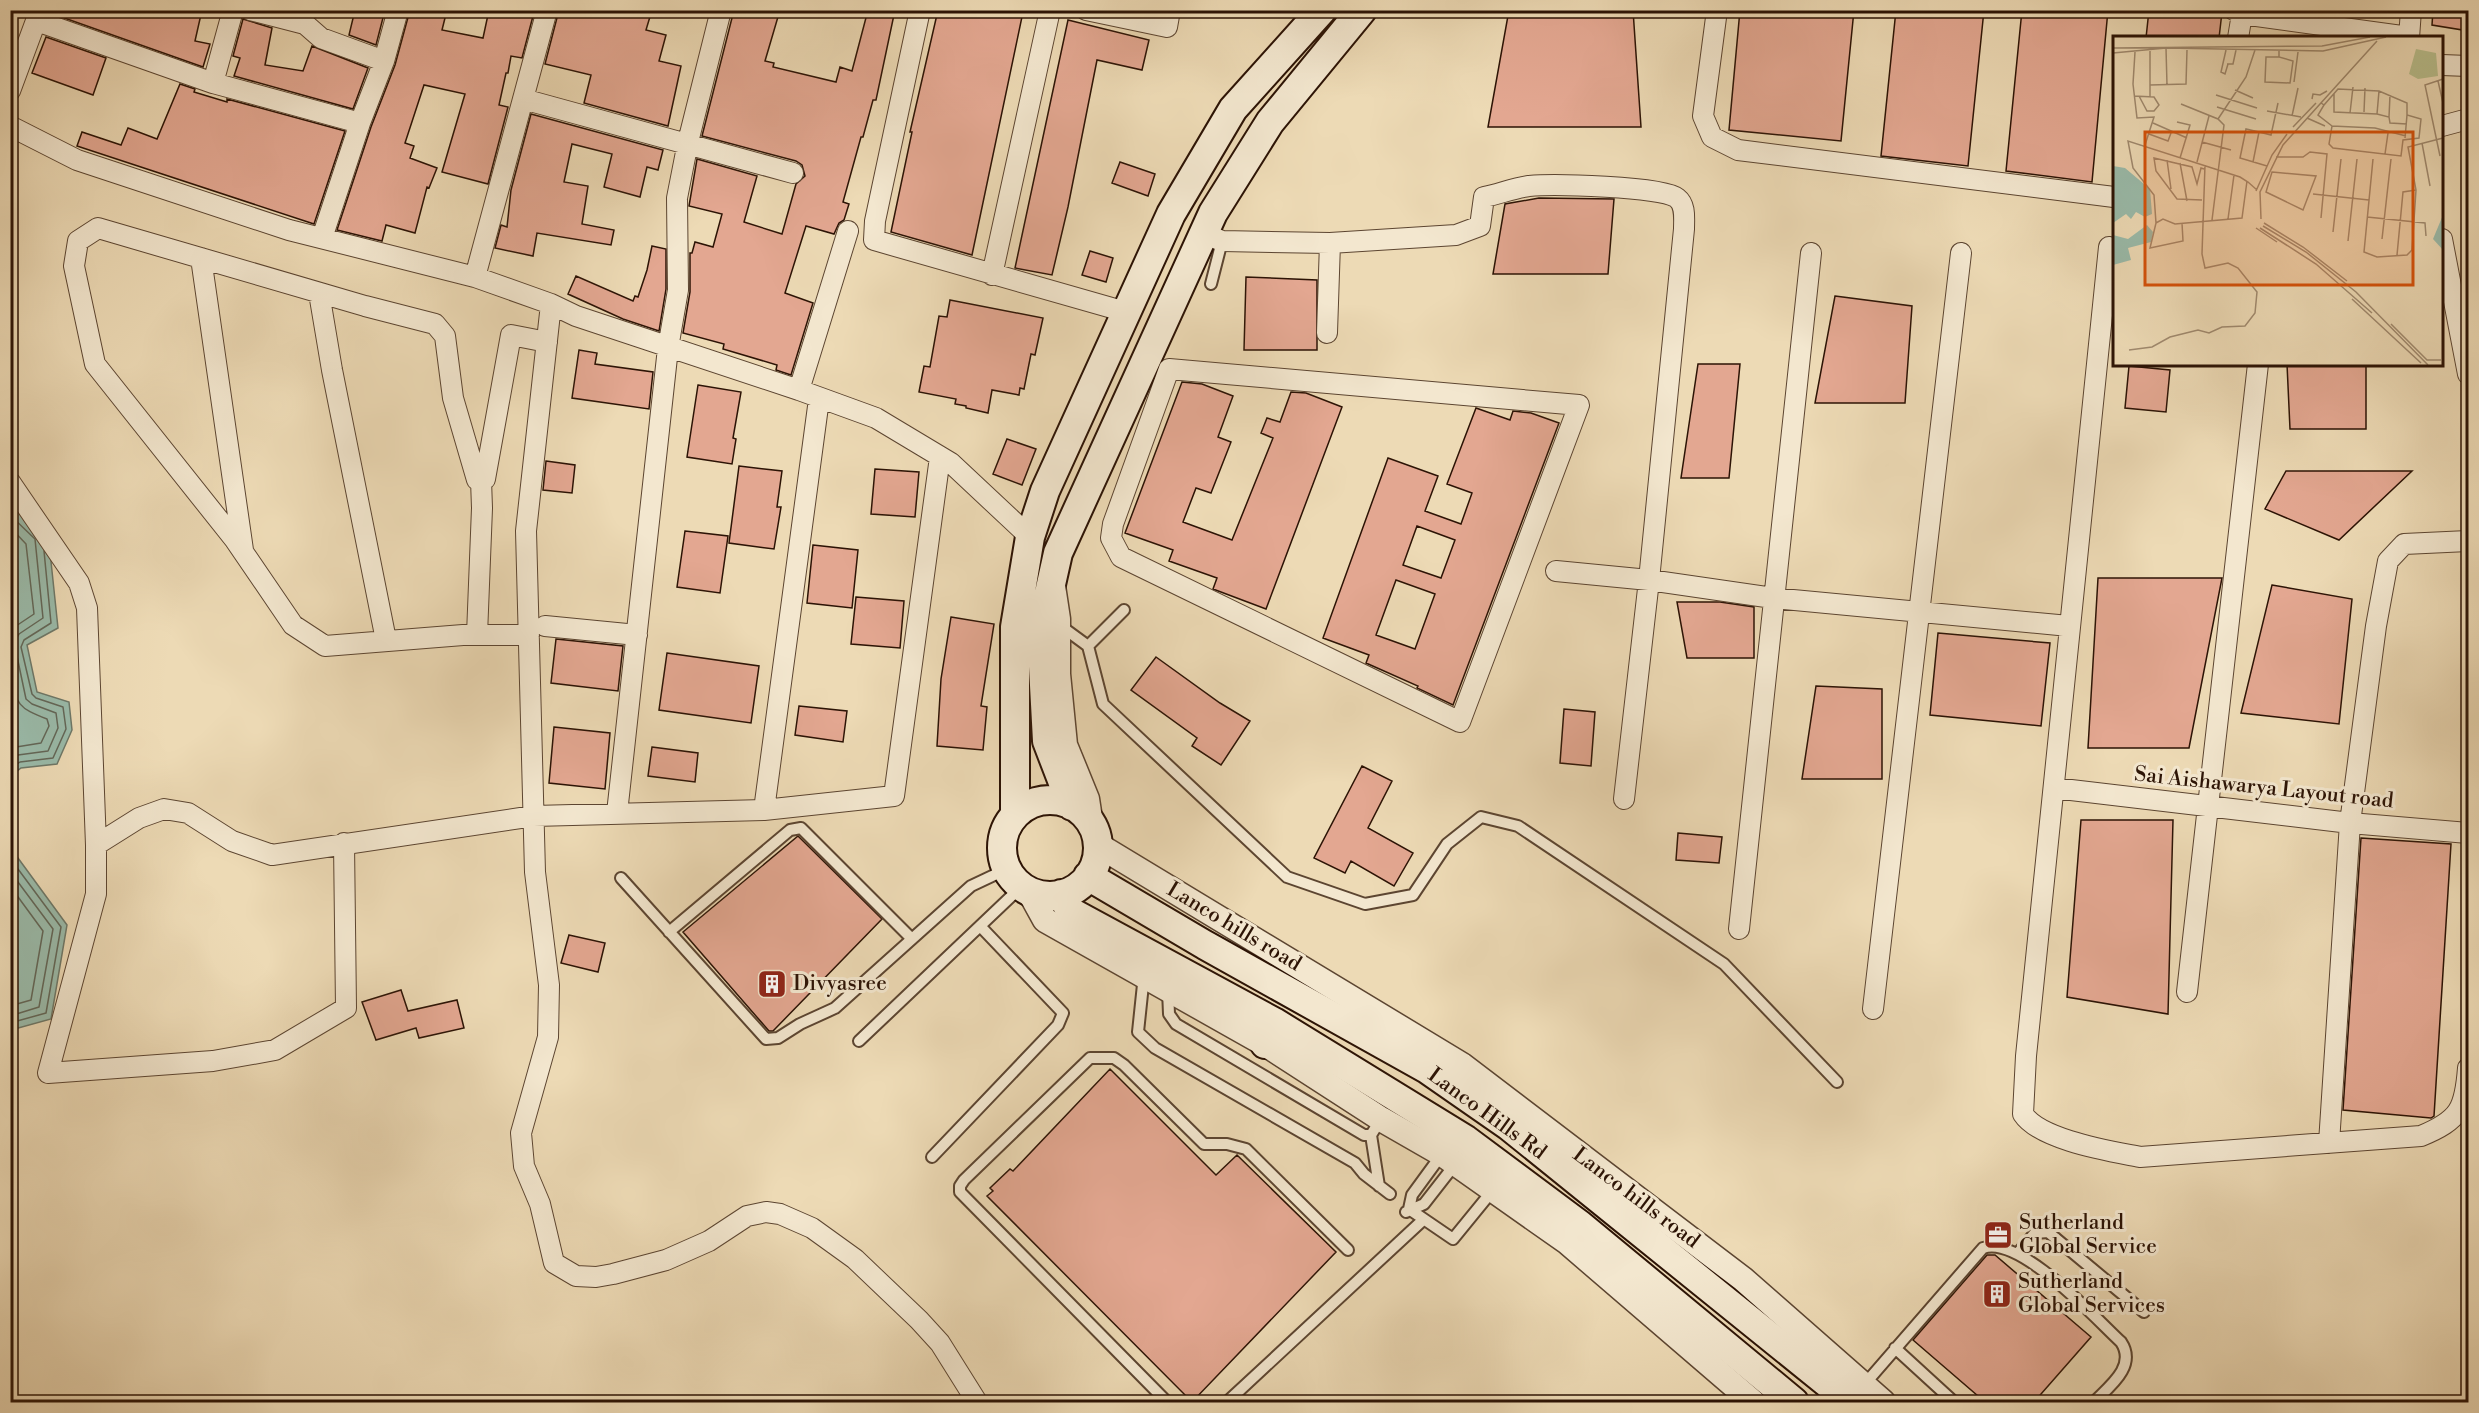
<svg xmlns="http://www.w3.org/2000/svg" width="2479" height="1413" viewBox="0 0 2479 1413" font-family="'Libre Bodoni',serif">
<rect width="100%" height="100%" fill="#eddab5"/>
<filter id="stains"><feTurbulence type="fractalNoise" baseFrequency=".00333" numOctaves="4"/><feColorMatrix values="0 0 0 0 .2 0 0 0 0 .09 0 0 0 0 .02 0 0 0 .5 -.17"/></filter>
<radialGradient id="worn" r=".72"><stop offset=".6" stop-color="#630" stop-opacity="0"/><stop offset="1" stop-color="#630" stop-opacity=".3"/></radialGradient>
<path fill="#9abbaa" stroke="#6e7868" stroke-width="1.5" d="M11,495L48,533L58,628L27,645L37,692L69,702L72,730L57,764L21,768L11,776Z
M18,858L67,925L51,1019L11,1030L10,865Z"/>
<g fill="none" stroke-linecap="round" stroke-linejoin="round">
<path stroke="#636758" stroke-width="1.5" d="M10,515L35,539L43,618L19,634L14,642L26,699L32,704L56,713L58,728L48,751L18,755L10,759
M10,527L26,544L34,614L10,630
M10,675C17,705 18,708 47,719L49,726L41,743L10,748
M10,769L20,762L53,758L66,729L63,707L36,698L32,694L21,647L24,640L51,623L44,551
M10,869H18L61,927L46,1013L10,1023
M10,876L15,878L53,929L39,1007L10,1016
M10,886L43,931L31,1000L10,1006"/>
</g>
<path fill="#e3a791" stroke="#2c1305" stroke-width="1.5" fill-rule="evenodd" d="M54,10H202L195,41L210,44L203,67L53,14Z
M355,10H385L376,45L349,35Z
M410,10H447L442,30L483,38L489,10H508L533,16L522,58L511,56L508,73H506L499,105L508,107L488,184L442,172L465,94L424,85L405,143L414,146L410,158L437,168L429,188L427,187L415,233L386,225L382,241L337,230L371,127L395,65Z
M559,10H652L646,30L666,35L659,61L681,66L668,126L584,103L591,75L545,64Z
M734,10H780L765,61L774,63L773,67L836,82L840,67L852,71L868,10H895L876,100H873L863,137H861L843,202L849,204L844,220L839,223L834,234L806,226L785,293L813,303L791,375L776,370L777,365L723,349L724,344L683,333L690,292V253H692L695,242L713,247L722,214L689,206L697,159L757,176L744,222L782,234L796,184L805,176L802,165L796,161L702,136Z
M938,10L1023,12L972,255L891,232L912,132H910Z
M1509,10H1633L1641,127H1488Z
M1740,10H1854L1841,141L1729,130Z
M1896,10H1984L1968,166L1881,156Z
M2022,10H2108L2092,182L2006,171Z
M2149,10L2222,12L2219,38H2146Z
M2433,10H2469V31L2432,25Z
M243,19L272,28L265,65L303,71L312,46L368,68L353,109L234,76L240,58L233,56Z
M1068,20L1149,40L1142,70L1097,60L1068,207L1052,275L1015,268Z
M46,37L106,58L93,95L32,73Z
M180,84L195,89L194,92L227,102V99L345,131L314,224L77,146L82,132L121,145L128,128L157,139Z
M531,114L663,150L658,170L647,167L640,197L604,187L612,154L572,144L564,182L588,186L582,224L614,230L611,245L537,233L533,256L495,248L501,225L507,227L511,190Z
M1120,162L1155,174L1148,196L1112,183Z
M1539,198L1614,199L1608,274H1493L1505,204Z
M652,246L666,249V289L659,331L623,319L568,294L576,276L633,301L635,296L638,297L647,270Z
M1090,251L1113,258L1106,282L1082,275Z
M1246,277L1317,280V350H1244Z
M1835,296L1912,306L1905,403H1815Z
M950,300L1043,318L1035,355L1031,354L1024,389L1020,388L1019,395L992,390L988,413L966,408V406L955,404L956,399L919,392L924,366L930,367L939,316L947,317Z
M579,350L597,353L595,364L653,372L649,409L572,398Z
M1698,364H1740L1729,478H1681Z
M2287,364H2366V429H2290Z
M2129,366L2170,370L2166,412L2125,408Z
M1182,382L1202,384L1233,396L1218,437L1231,442L1211,493L1196,488L1183,522L1232,540L1273,438L1261,433L1267,418L1280,422L1291,392L1306,393L1342,407L1266,609L1213,589L1217,578L1169,561L1173,550L1125,533Z
M698,385L741,392L733,438L736,439L732,464L687,457Z
M1476,408L1510,420L1513,411L1531,413L1559,423L1453,705L1417,688L1418,686L1366,663L1369,655L1323,638L1388,458L1438,476L1425,511L1461,524L1472,493L1447,484ZM1417,526L1455,540L1441,578L1403,565ZM1396,580L1435,594L1415,649L1376,635Z
M1007,439L1036,449L1022,485L993,474Z
M546,461L575,465L572,493L543,490Z
M739,466L782,471L777,507H781L774,549L729,543Z
M875,469L919,472L915,517L871,514Z
M2286,471H2412L2339,540L2265,509Z
M685,531L728,536L720,593L677,587Z
M813,545L858,550L852,608L807,603Z
M2098,578H2222L2189,748H2088Z
M2272,585L2352,599L2339,724L2241,713Z
M856,597L904,601L900,648L851,644Z
M1677,602H1720L1754,607V658H1687Z
M951,617L994,624L981,706L987,707L983,750L937,746L941,679Z
M1938,633L2050,643L2041,726L1930,715Z
M556,639L623,646L618,691L551,683Z
M667,653L759,666L751,723L659,710Z
M1156,657L1220,703L1250,721L1221,765L1192,746L1197,738L1131,690Z
M1816,686L1882,689V779H1802Z
M799,706L847,711L843,742L795,735Z
M1564,709L1595,712L1591,766L1560,763Z
M554,727L610,733L605,789L549,783Z
M652,747L698,753L695,782L648,776Z
M1362,766L1392,781L1368,828L1413,853L1394,886L1351,861L1345,873L1314,858Z
M2081,820H2173L2168,1014L2067,997Z
M1678,833L1722,837L1719,863L1676,860Z
M798,836L882,919L773,1031H769L683,932Z
M2361,838L2451,844L2434,1116L2431,1118L2343,1110Z
M569,935L605,943L598,972L561,963Z
M401,990L408,1011L457,1000L464,1028L419,1038L416,1028L376,1040L362,1002Z
M1110,1069L1216,1175L1237,1155L1336,1252L1192,1402L987,1196L993,1191L990,1188L1010,1169L1013,1171Z
M1987,1255H1995L2091,1337L2034,1402H1985L1913,1340Z"/>
<g fill="none" stroke-linecap="round" stroke-linejoin="round">
<g stroke="#5c4531" stroke-width="14">
<path id="service" d="M1211,284L1222,241
M1124,610L1088,646L1103,704L1287,877L1365,904L1413,895L1447,844L1481,817L1518,826L1724,964L1837,1082
M1058,624L1088,646
M621,878L766,1039L778,1038L800,1024L835,1008L971,886L1007,869
M669,932L790,830L801,828L911,938
M1144,975L1138,1032L1155,1048L1355,1163L1364,1174L1390,1194
M1168,990L1169,1014L1176,1024L1364,1135H1371L1381,1119
M859,1041L1022,886
M1371,1135L1379,1186
M1442,1154L1412,1195L1409,1209L1453,1239L1493,1190
M932,1157L1058,1025L1063,1013L981,927
M1406,1212L1424,1204L1456,1163
M2018,1253L2035,1233L2048,1232L2144,1312
M1895,1348L1954,1402
M1864,1385L1983,1248C2020,1235 2094,1317 2121,1342C2137,1366 2110,1386 2094,1402
M1167,1402L960,1192V1186L964,1180L1090,1058H1114L1124,1065L1204,1144H1227L1246,1149L1348,1250
M1227,1402L1423,1220"/>
</g>
<g stroke="#5c4531" stroke-width="22">
<path id="minor" d="M250,10L305,24L321,38L384,61
M920,10L875,221L874,240L1126,312
M1086,10L1167,27L1170,10
M1717,10L1703,116L1712,137L1738,150L2114,197
M2234,10L2242,14L2409,37
M37,21L213,83L233,10
M2238,38L2242,14
M2409,38L2411,10
M2442,65L2468,66
M213,83L360,123
M10,91L40,10
M523,99L793,173
M10,126L77,160L289,230L475,277L551,304L576,316L799,390L876,418L951,463L1030,537
M2442,126L2468,119
M1205,234L1222,241L1330,243L1456,235L1480,226L1484,197C1499,194 1514,188 1529,186C1552,184 1662,186 1677,198C1686,205 1684,218 1684,229L1649,580L1624,799
M322,238L360,123L384,61L398,10
M2442,239L2468,374
M2109,247L2026,1056L2023,1114C2040,1140 2110,1151 2140,1157L2421,1136C2460,1120 2465,1108 2468,1068
M201,258L243,550
M992,275L1050,10
M475,277L547,10
M319,293L332,370L386,640
M551,304L526,531L535,872L549,985L548,1037L521,1133L524,1166L540,1204L554,1263L576,1276L596,1277L613,1274L666,1260L709,1241L747,1216L766,1212L780,1214L812,1228L855,1259L919,1320L940,1343L977,1402
M1327,333L1330,243
M1169,369L1579,405L1460,722L1121,557L1111,538L1113,524Z
M799,390L848,231
M10,482L79,583L87,608L96,845L139,818L164,809L188,813L232,841L272,855L534,816L764,810L894,796L940,457
M1556,571L1649,580L1773,598L2069,626
M545,626L637,635
M477,635L482,508L481,480
M529,635H463L325,646L293,625L235,540L95,364L74,266L78,241L98,228L365,306L435,324L445,336L453,398L477,480L485,479L511,335L547,342
M2054,788L2350,823L2468,833
M764,810L819,399
M617,813L668,348L678,290L677,198L688,142L721,10
M96,845V894L48,1073L213,1061L275,1050L346,1008L344,843
M1739,929L1811,253
M2187,992L2258,364
M1873,1009L1961,253
M2329,1143L2350,823L2376,626L2388,561L2404,544L2468,541"/>
</g>
<g stroke="#5c4531" stroke-width="27">
<path id="tertiary" d="M1053,586L1058,619V674L1065,745L1087,799L1091,825
M1098,845L1462,1065L1743,1279L1883,1402
M1029,891L1045,920L1265,1044L1381,1119L1442,1154L1567,1242L1753,1402"/>
</g>
<g stroke="#2c1305" stroke-width="32">
<path id="secondary" d="M1002 848a48 48 0 1 1 96 0a48 48 0 1 1-96 0Z
M1072,806L1047,741L1041,629L1058,553L1213,213L1270,122L1362,10
M1015,815V627L1030,537L1045,491L1171,214L1233,109L1322,10
M1088,876L1205,945L1427,1069L1509,1126L1851,1402
M1061,894L1071,912L1274,1022L1466,1140L1580,1225L1794,1402
M1265,1044L1274,1022"/>
</g>
<use href="#service" stroke="#f3e7cf" stroke-width="10"/>
<use href="#minor" stroke="#f3e7cf" stroke-width="20"/>
<use href="#tertiary" stroke="#f3e7cf" stroke-width="24"/>
<use href="#secondary" stroke="#f3e7cf" stroke-width="28"/>
</g>
<defs>
<g id="building-square" transform="scale(1.5)"><rect x="-9" y="-9" width="18" height="18" rx="4" fill="#8f2418" stroke="#f3e7cf"/><path d="M-4-6H4V6H1V3H-1V6H-4ZM-2.5-4.3h1.7v1.8h-1.7ZM.8-4.3h1.7v1.8H.8ZM-2.5-1h1.7V.8h-1.7ZM.8-1h1.7V.8H.8Z" fill="#fff"/></g>
<g id="office-square" transform="scale(1.5)"><rect x="-9" y="-9" width="18" height="18" rx="4" fill="#8f2418" stroke="#f3e7cf"/><path d="M-6-3h4V-5.5h4V-3h4V5H-6ZM-1-4.5V-3h2v-1.5ZM-6 0V1H6V0Z" fill="#fff"/></g>
</defs>
<g fill-rule="evenodd">
<use href="#building-square" x="772" y="984"/>
<use href="#office-square" x="1998" y="1235"/>
<use href="#building-square" x="1997" y="1294"/>
</g>
<g text-anchor="middle" dominant-baseline="central" stroke-width="6" stroke-linejoin="round" paint-order="stroke">
<g font-size="21" fill="#2c1305" stroke="#f3e7cf">
<text transform="translate(2264 788) rotate(6)">Sai Aishawarya Layout road</text>
<text transform="translate(1234 927) rotate(31)">Lanco hills road</text>
<text transform="translate(1487 1114) rotate(36)">Lanco Hills Rd</text>
<text transform="translate(1636 1198) rotate(37)">Lanco hills road</text>
</g>
<g font-size="21" fill="#2c1305" stroke="#f3e7cf" text-anchor="start">
<text x="793" y="984">Divyasree</text>
<text x="2019" y="1223">Sutherland<tspan x="2019" dy="24">Global Service</tspan></text>
<text x="2018" y="1282">Sutherland<tspan x="2018" dy="24">Global Services</tspan></text>
</g>
</g>
<g transform="translate(2113 36)">
<rect width="330" height="330" fill="#eddab5"/>
<path d="M303,13L323,17L325,40L305,43L296,38Z" fill="#b9bf8d"/>
<path d="M0,130L12,132L37,153L39,178L32,181L23,176L18,183L13,178L0,187ZM330,179V214L320,203ZM34,189L40,196L38,206L15,212L18,224L0,229V199L15,203Z" fill="#9abbaa"/>
<path fill="none" stroke="#a08a6f" stroke-width="1.5" d="M0,12L209,10L257,1M53,12L54,49M113,14L108,36L112,38L115,28M22,16L20,48L24,82L41,81L32,109M0,17L53,12L210,15L273,1M166,21H153L152,46L177,47L180,25L166,21V15M114,28H120L123,14M325,45L330,67M181,46L185,16M37,49L73,48L74,14M122,54L140,62M221,58V76L264,78L276,81L277,87L294,88M103,59L144,72M21,60L41,61L46,69L41,75H34L26,60M37,61V15M199,63L200,58L207,59L214,55M208,67L211,69L205,79L219,90L216,108L220,112L288,120L290,104L306,102L308,83L294,79V67L266,55L225,53L211,69M68,68L105,83L111,89L99,184M104,71L143,83M154,75L188,81M251,76L252,52M237,77L240,51M264,78L266,55M179,80L185,52M276,81L277,59M194,82L212,90M105,83L133,41L142,14M64,86L77,89L67,122M40,87L74,102M219,90L262,92L293,100M180,91L203,67M146,96L133,93L127,122L154,130M36,98L55,105L58,97M292,102L294,79M89,106L118,114M309,107L317,150M272,118L275,97M327,120L312,49L330,43M163,121H190L197,116L214,118L208,182M260,123L251,216L264,221L294,219L299,214L303,154L295,111L330,102M54,124L58,153M84,126L96,80M140,126L146,96L158,99L165,67M67,127L74,165M159,136L203,140L190,174L153,156ZM134,145L129,182L62,188L50,183L43,187L41,159L20,132L15,105L127,141L135,146L144,154M143,155L159,119L174,98M200,158L256,164M89,164L64,163L43,135L41,122L79,131L84,148L88,132L91,133M254,181L312,187L313,200M115,183L121,139M148,183L147,156L170,109L264,5M43,187L37,212L70,205L69,187M151,187L190,211L234,245M150,190L193,216L243,256L315,329M143,192L164,206M147,192L203,228L259,277M220,196L228,123M269,203L278,123M235,205L244,123M284,219L290,156L303,154M239,263L308,327M278,288L314,324H328M16,314L39,311L57,301L85,294L96,297L109,291L132,290L142,277L144,256L125,232L115,227L92,232L89,218L92,129"/>
<path fill="#d5520b" fill-opacity="0.15" stroke="#d5520b" stroke-width="3" d="M32,96H300V249H32Z"/>
<rect width="330" height="330" fill="none" stroke="#2c1305" stroke-width="3"/>
</g>
<rect width="2479" height="1413" fill="none" stroke="#eddab5" stroke-width="36"/>
<rect x="12" y="12" width="2455" height="1389" fill="none" stroke="#2c1305" stroke-width="3"/>
<rect x="18" y="18" width="2443" height="1377" fill="none" stroke="#2c1305" stroke-width="1.5"/>
<rect width="100%" height="100%" filter="url(#stains)"/>
<rect width="100%" height="100%" fill="url(#worn)"/>
</svg>
